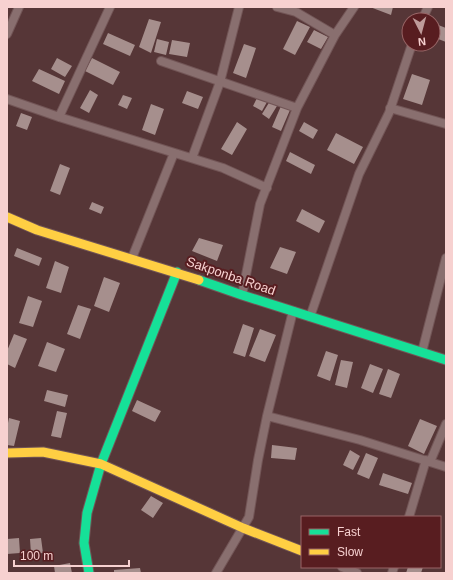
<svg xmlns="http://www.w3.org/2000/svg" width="453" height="580" viewBox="0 0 453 580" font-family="Helvetica,sans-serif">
<rect width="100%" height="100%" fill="#563637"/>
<path fill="#a68f8d" d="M370,7H393L391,15Z
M149,19L161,22L151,53L139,47Z
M297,21L310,27L295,55L283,49Z
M433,23L446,28V42L433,37Z
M314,30L328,37L321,49L307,42Z
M108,33L135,45L130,56L103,44Z
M157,39L169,42L166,55L154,52Z
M172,40L190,43L187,57L169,54Z
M244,44L256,48L246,78L233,73Z
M57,58L72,66L65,77L51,69Z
M92,58L120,72L113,85L85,71Z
M39,69L65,81L59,94L32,81Z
M412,74L430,80L422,105L403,99Z
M90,90L98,95L89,113L80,108Z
M187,91L203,97L198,109L182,103Z
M123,95L132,98L127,109L118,105Z
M258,96L267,102L262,111L253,106Z
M270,101L277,106L269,119L262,114Z
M151,104L164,109L155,135L142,130Z
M281,106L290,110L281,131L272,127Z
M21,113L32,117L27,130L16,126Z
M237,122L247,129L232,155L221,149Z
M304,122L318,130L313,139L299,131Z
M336,133L363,147L354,164L327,150Z
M290,152L315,165L311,174L286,161Z
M60,164L70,168L60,195L50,191Z
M92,202L104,207L101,214L89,209Z
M302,209L325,221L319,233L296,221Z
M199,238L223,245L217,261L192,251Z
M280,247L296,252L287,274L270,268Z
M17,248L42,258L39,266L14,256Z
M55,261L69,267L61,293L46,288Z
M104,277L120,283L109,312L94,306Z
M28,296L42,301L33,327L19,323Z
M78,305L91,309L80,339L67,334Z
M243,324L254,328L245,357L233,353Z
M260,329L276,335L265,362L249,356Z
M14,334L27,339L15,368L7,364V351Z
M47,342L65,349L56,372L38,366Z
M326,351L338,355L330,381L317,376Z
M341,360L353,362L347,388L335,385Z
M370,364L383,369L373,393L361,388Z
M388,369L400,374L391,398L379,394Z
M47,390L68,395L65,407L44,401Z
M137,400L161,411L155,422L132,411Z
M57,411L67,413L61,438L51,436Z
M9,418L20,421L14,446L7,445V428Z
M420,419L437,426L424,454L408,446Z
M272,445L297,448L295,460L271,458Z
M350,450L360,456L353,470L343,465Z
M366,453L378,458L369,479L357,474Z
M383,473L412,483L408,494L379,485Z
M151,496L163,503L153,518L141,510Z
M19,538L20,553L7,554V539Z
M41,538L43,553L31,554L30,539Z
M70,563L72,573H55L54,566Z
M408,567H423L421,573H406Z
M140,568L141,573H114V570Z"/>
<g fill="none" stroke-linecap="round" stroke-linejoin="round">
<g stroke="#725556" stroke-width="10">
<path id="street" d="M277,7L296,12L335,35
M422,20L428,7
M7,34L19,7
M161,61L297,108
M7,99L59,117L223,168L267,188
M390,108L446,124
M59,117L110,7
M192,158L220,82L239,7
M132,258L174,153
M242,295L260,204L297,108L335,35L354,7
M310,317L359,174L389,113L412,44
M422,352L446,258
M267,416L360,440L446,467
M430,462L446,424
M409,517L426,460
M342,567L357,573
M216,573L249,517L258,460L267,416L293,311
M392,573L394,567"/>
</g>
<g stroke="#725556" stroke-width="11">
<path id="fast" d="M199,280L242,295L446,360
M89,573L84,543L87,513L101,464L177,272"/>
</g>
<g stroke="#725556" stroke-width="11">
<path id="slow" d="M7,217L37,230L199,280
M7,453L43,452L101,464L243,528L302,551"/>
</g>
<use href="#street" stroke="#896f6f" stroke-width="8"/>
<use href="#fast" stroke="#16e098" stroke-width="9"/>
<use href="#slow" stroke="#ffcf43" stroke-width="9"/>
</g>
<g text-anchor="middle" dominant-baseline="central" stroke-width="4" stroke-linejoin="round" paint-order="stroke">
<g font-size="13" fill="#f7d1d0" stroke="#581d20">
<text transform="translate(231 276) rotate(19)">Sakponba Road</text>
</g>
</g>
<rect width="453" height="580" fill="none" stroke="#f7d1d0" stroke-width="16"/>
<rect x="301" y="516" width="140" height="52" fill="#581d20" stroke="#986566"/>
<rect x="309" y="529" width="20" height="6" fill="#16e098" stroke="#986566"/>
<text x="337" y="536" font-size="12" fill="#f7d1d0">Fast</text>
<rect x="309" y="549" width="20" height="6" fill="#ffcf43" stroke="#986566"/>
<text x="337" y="556" font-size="12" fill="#f7d1d0">Slow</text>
<g transform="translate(421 32) rotate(174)"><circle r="19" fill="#581d20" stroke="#986566"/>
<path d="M0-3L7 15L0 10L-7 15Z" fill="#bf9b9a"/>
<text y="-6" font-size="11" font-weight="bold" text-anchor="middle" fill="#f7d1d0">N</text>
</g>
<path d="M14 560v6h115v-6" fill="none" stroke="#f7d1d0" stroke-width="2"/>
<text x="20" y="560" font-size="12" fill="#f7d1d0" stroke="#581d20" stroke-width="3" paint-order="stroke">100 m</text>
</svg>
